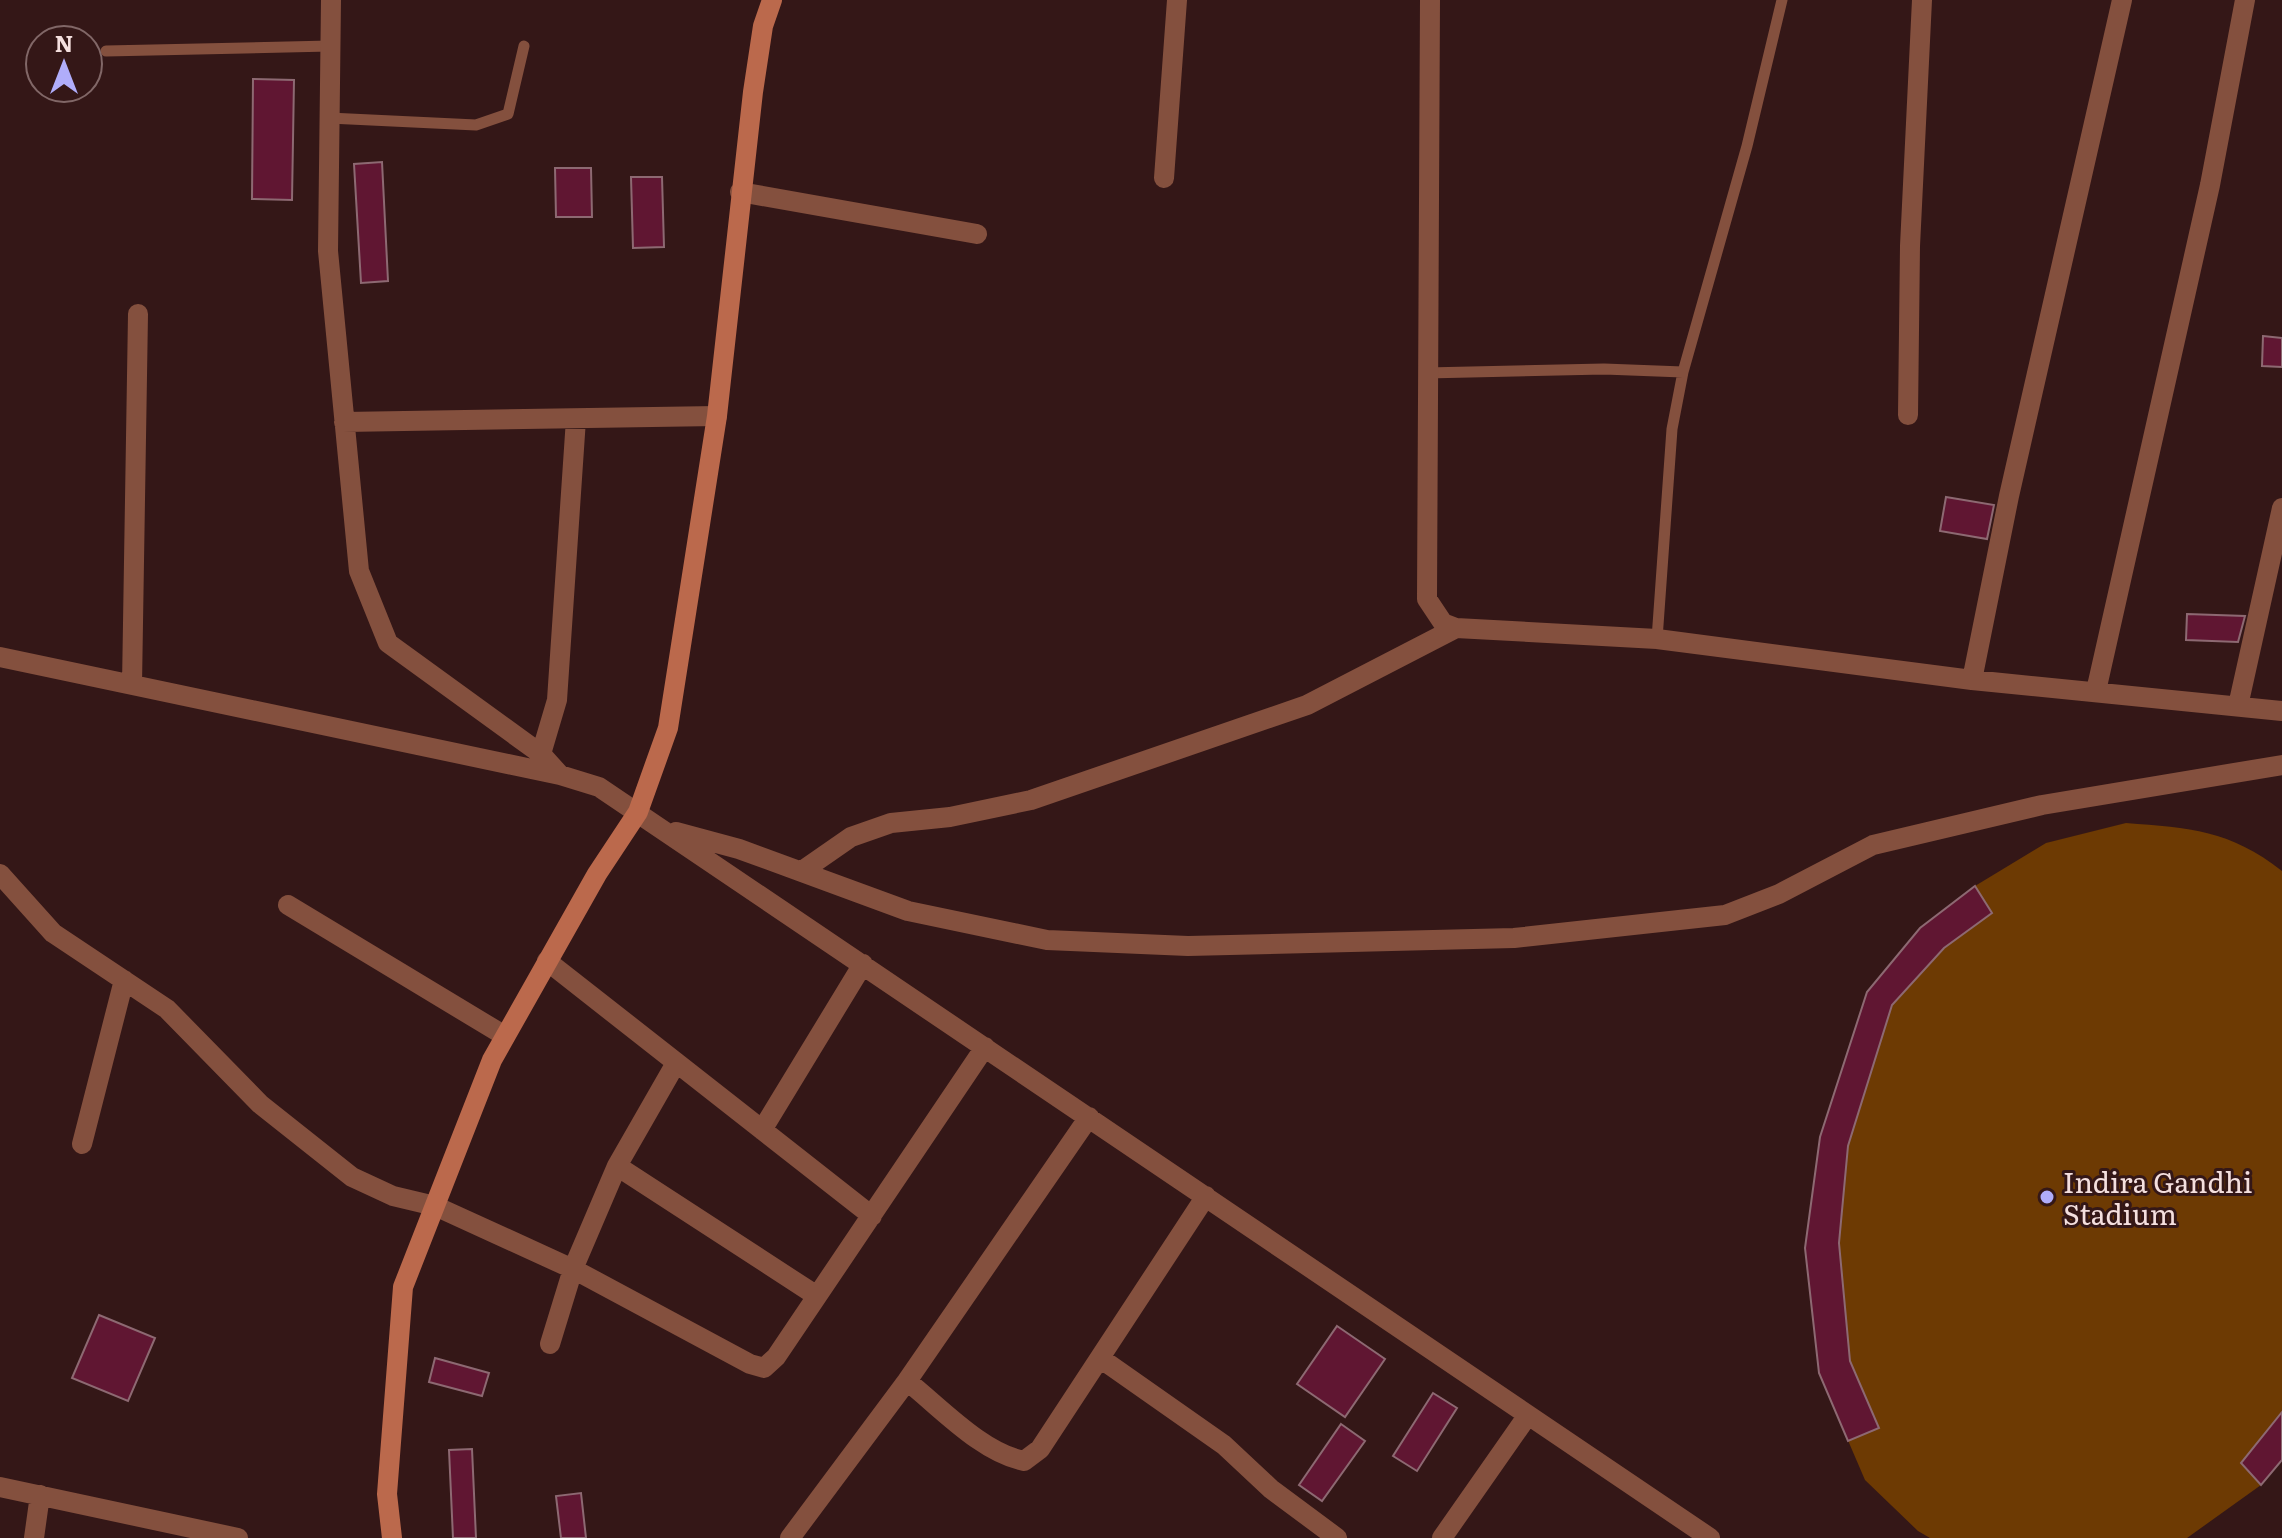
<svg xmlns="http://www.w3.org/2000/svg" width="2282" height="1538" viewBox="0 0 2282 1538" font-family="Literata,serif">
<rect width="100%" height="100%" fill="#341717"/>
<path fill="#6d3a03" d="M2126,823C2190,828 2230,830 2282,871V1460L2261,1485L2187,1538H1930L1918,1531L1865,1480L1819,1373L1826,1120L1867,992L1920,928L1975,886L2046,843Z"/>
<path fill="#601632" stroke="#8d6972" stroke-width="2" d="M253,79L294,80L292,200L252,199Z
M382,162L388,281L361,283L354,164Z
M555,168H591L592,217H556Z
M631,177H662L664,247L633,248Z
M2263,336L2282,338V367L2262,366Z
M1946,497L1994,505L1987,539L1940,531Z
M2187,614L2245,616L2238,642L2186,640Z
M1975,886L1992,913L1944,948L1892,1005L1848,1146L1839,1243L1850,1361L1879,1428L1848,1441L1819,1373L1805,1248L1820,1137L1867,992L1920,928Z
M99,1315L155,1338L128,1401L72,1378Z
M1337,1326L1385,1359L1345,1417L1297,1384Z
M435,1358L489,1373L482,1396L429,1382Z
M1433,1393L1457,1408L1417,1471L1393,1456Z
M2282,1412V1460L2261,1485L2241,1463Z
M1341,1424L1365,1441L1322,1501L1299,1485Z
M472,1449L476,1538H453L449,1450Z
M581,1493L586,1538H561L556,1496Z"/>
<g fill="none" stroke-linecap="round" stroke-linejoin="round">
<path stroke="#84503e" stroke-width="11" d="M106,51L330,46
M329,118L476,125L508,114L524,46
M1426,373L1604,369L1683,372
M1657,639L1672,429L1683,372L1747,146L1782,0"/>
<path stroke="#84503e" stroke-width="20" d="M331,0L328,251L359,571L388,643L541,754L560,775
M1430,0L1427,599L1443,623L1456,628L1657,639L1972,680L2282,711
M1164,178L1177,0
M740,192L977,234
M1908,415L1910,246L1922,0
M344,422L717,416
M0,657L560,775L599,787L1710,1538
M1972,680L2009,496L2122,0
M132,685L138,314
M2096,691L2210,185L2245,0
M2238,706L2282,508
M541,754L557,700L576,419
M676,832L739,849L908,911L1047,940L1188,946L1514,938L1725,915L1779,894L1873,845L2042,805L2282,765
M802,871L851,837L891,823L950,817L1031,800L1307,705L1456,628
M0,874L53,933L167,1009L260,1104L352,1177L393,1196L435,1206L573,1269L750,1364L764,1368L776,1357L985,1047
M288,905L505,1036
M547,961L872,1216
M762,1130L863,964
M82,1144L124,980
M617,1166L817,1296
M550,1344L573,1269L617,1166L676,1063
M1100,1358L1224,1445L1271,1489L1337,1538
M907,1381C941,1408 981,1452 1024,1461L1040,1449L1206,1196
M0,1487L238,1538
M34,1538L40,1495
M790,1538L907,1381L1089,1117
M1442,1538L1528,1415"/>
<path stroke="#bb694c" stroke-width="20" d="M392,1538L387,1494L403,1287L492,1060L597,874L638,812L668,728L717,416L753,92L763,26L772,0"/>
</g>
<circle fill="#b0adfa" stroke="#341717" stroke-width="3" cx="2047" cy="1197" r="8"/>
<g text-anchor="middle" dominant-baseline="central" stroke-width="6" stroke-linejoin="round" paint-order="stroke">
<g font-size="28" fill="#f4dfde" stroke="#341717" text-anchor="start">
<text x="2063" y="1181">Indira Gandhi<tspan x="2063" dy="32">Stadium</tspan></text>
</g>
</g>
<g transform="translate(64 64)"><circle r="38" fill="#341717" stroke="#816767" stroke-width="2"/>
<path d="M0-6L14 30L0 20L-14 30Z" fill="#b0adfa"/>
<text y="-12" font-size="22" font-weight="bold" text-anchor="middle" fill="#f4dfde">N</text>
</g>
</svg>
